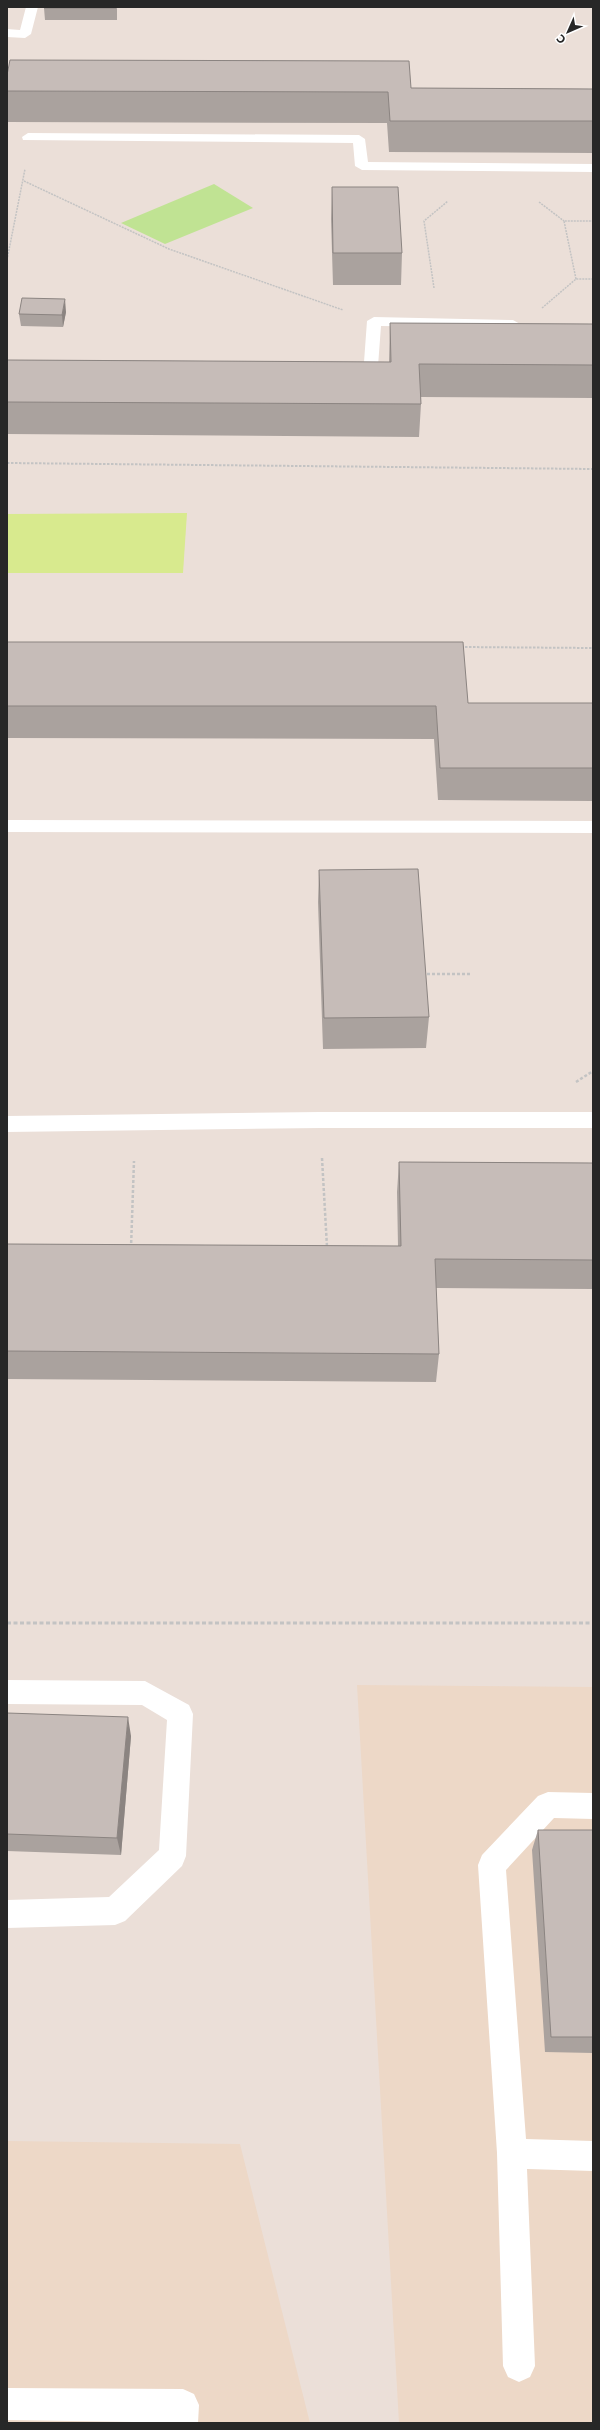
<svg xmlns="http://www.w3.org/2000/svg" width="600" height="2430" viewBox="0 0 600 2430" font-family="Commissioner,sans-serif">
<rect width="100%" height="100%" fill="#ebdfd8"/>
<path fill="#edd8c7" d="M357,1685L593,1687V2423H399Z
M7,2141L240,2144L310,2423H7Z"/>
<path fill="#c0e393" d="M214,184L253,208L165,244L121,223Z"/>
<path fill="#d8ea8e" d="M187,513L183,573H7V514Z"/>
<g fill="none" stroke-linecap="round" stroke-linejoin="round">
<path stroke="#c3c3c3" stroke-width="1.5" stroke-dasharray="2 1" stroke-linecap="butt" d="M24,181L169,249L343,310
M539,202L564,221
M7,260L25,169
M576,279L564,221H593
M434,288L424,221L448,201
M542,308L576,279H593"/>
<path stroke="#c3c3c3" stroke-width="2" stroke-dasharray="2.5 1.5" stroke-linecap="butt" d="M7,463L593,469
M461,647L593,648"/>
<path stroke="#c3c3c3" stroke-width="2.5" stroke-dasharray="3 2" stroke-linecap="butt" d="M422,974H472
M576,1082L593,1071
M322,1158L327,1247
M131,1248L134,1161"/>
<path stroke="#c3c3c3" stroke-width="3" stroke-dasharray="4 2.5" stroke-linecap="butt" d="M7,1623H593"/>
<path fill="#fff" fill-rule="evenodd" d="M26,7H38L31,34L25,38L7,37V29L20,30Z
M28,133L359,135L365,139L368,162L593,164V172L362,170L355,166L353,143L23,140L22,137Z
M374,317L513,320L520,324L513,328L381,326L378,366L376,369H341L339,366L341,363L364,362L367,321Z
M7,820L593,821V833L7,832Z
M320,1112H593V1128H320L7,1132V1116Z
M7,1680L145,1681L189,1705L193,1714L186,1856L182,1866L125,1921L115,1925L7,1928V1900L109,1897L159,1850L167,1720L142,1705L7,1704Z
M548,1792L593,1793V1819L554,1818L506,1870L526,2139L593,2141V2171L527,2169L535,2366L530,2377L519,2382L508,2377L503,2366L497,2153L478,1865L482,1855L538,1796Z
M7,2388L183,2389L194,2394L199,2405L198,2423L7,2420Z"/>
</g>
<path fill="#aaa29e" d="M117,7V20H45L44,8Z
M7,75L411,88L593,89V153L389,152L387,123L7,122Z
M332,187L402,253L401,285H333L331,219Z
M66,312L63,327L21,326L19,314Z
M390,323L593,324V398L421,397V404L419,437L7,434V360L389,362Z
M7,642L468,703H593V801L438,800L434,739L7,738Z
M319,870L429,1017L426,1048L323,1049L318,902Z
M399,1162L593,1163V1289L436,1288L439,1354L436,1382L7,1379V1244L398,1246L397,1192Z
M7,1713L131,1736L121,1855L7,1851Z
M538,1830H593V2053L545,2052L532,1850Z"/>
<path fill="#8b8481" d="M65,299L66,312L63,327L62,315Z
M128,1717L131,1736L121,1855L117,1838Z"/>
<path fill="#c6bcb8" stroke="#8b8481" d="M44,7H116V8H44Z
M10,60L409,61L411,88L593,89V121H390L388,92L7,91V75Z
M332,187H398L402,253H333Z
M22,298L65,299L62,315L19,314Z
M390,323L593,324V365L419,364L421,404L7,402V360L391,362Z
M7,642H463L468,703H593V768H440L436,706H7Z
M418,869L429,1017L324,1018L319,870Z
M399,1162L593,1163V1260L435,1259L439,1354L7,1351V1244L401,1246Z
M7,1713L128,1717L117,1838L7,1834Z
M538,1830H593V2037H551Z"/>
<rect width="600" height="2430" fill="none" stroke="#272727" stroke-width="16"/>
<g transform="translate(568 32) rotate(225)" stroke="#ffffff" stroke-width="3" paint-order="stroke">
<path d="M0-3L7 15L0 10L-7 15Z" fill="#272727"/>
<text y="-6" font-size="11" font-weight="bold" text-anchor="middle" fill="#272727">С</text>
</g>
</svg>
